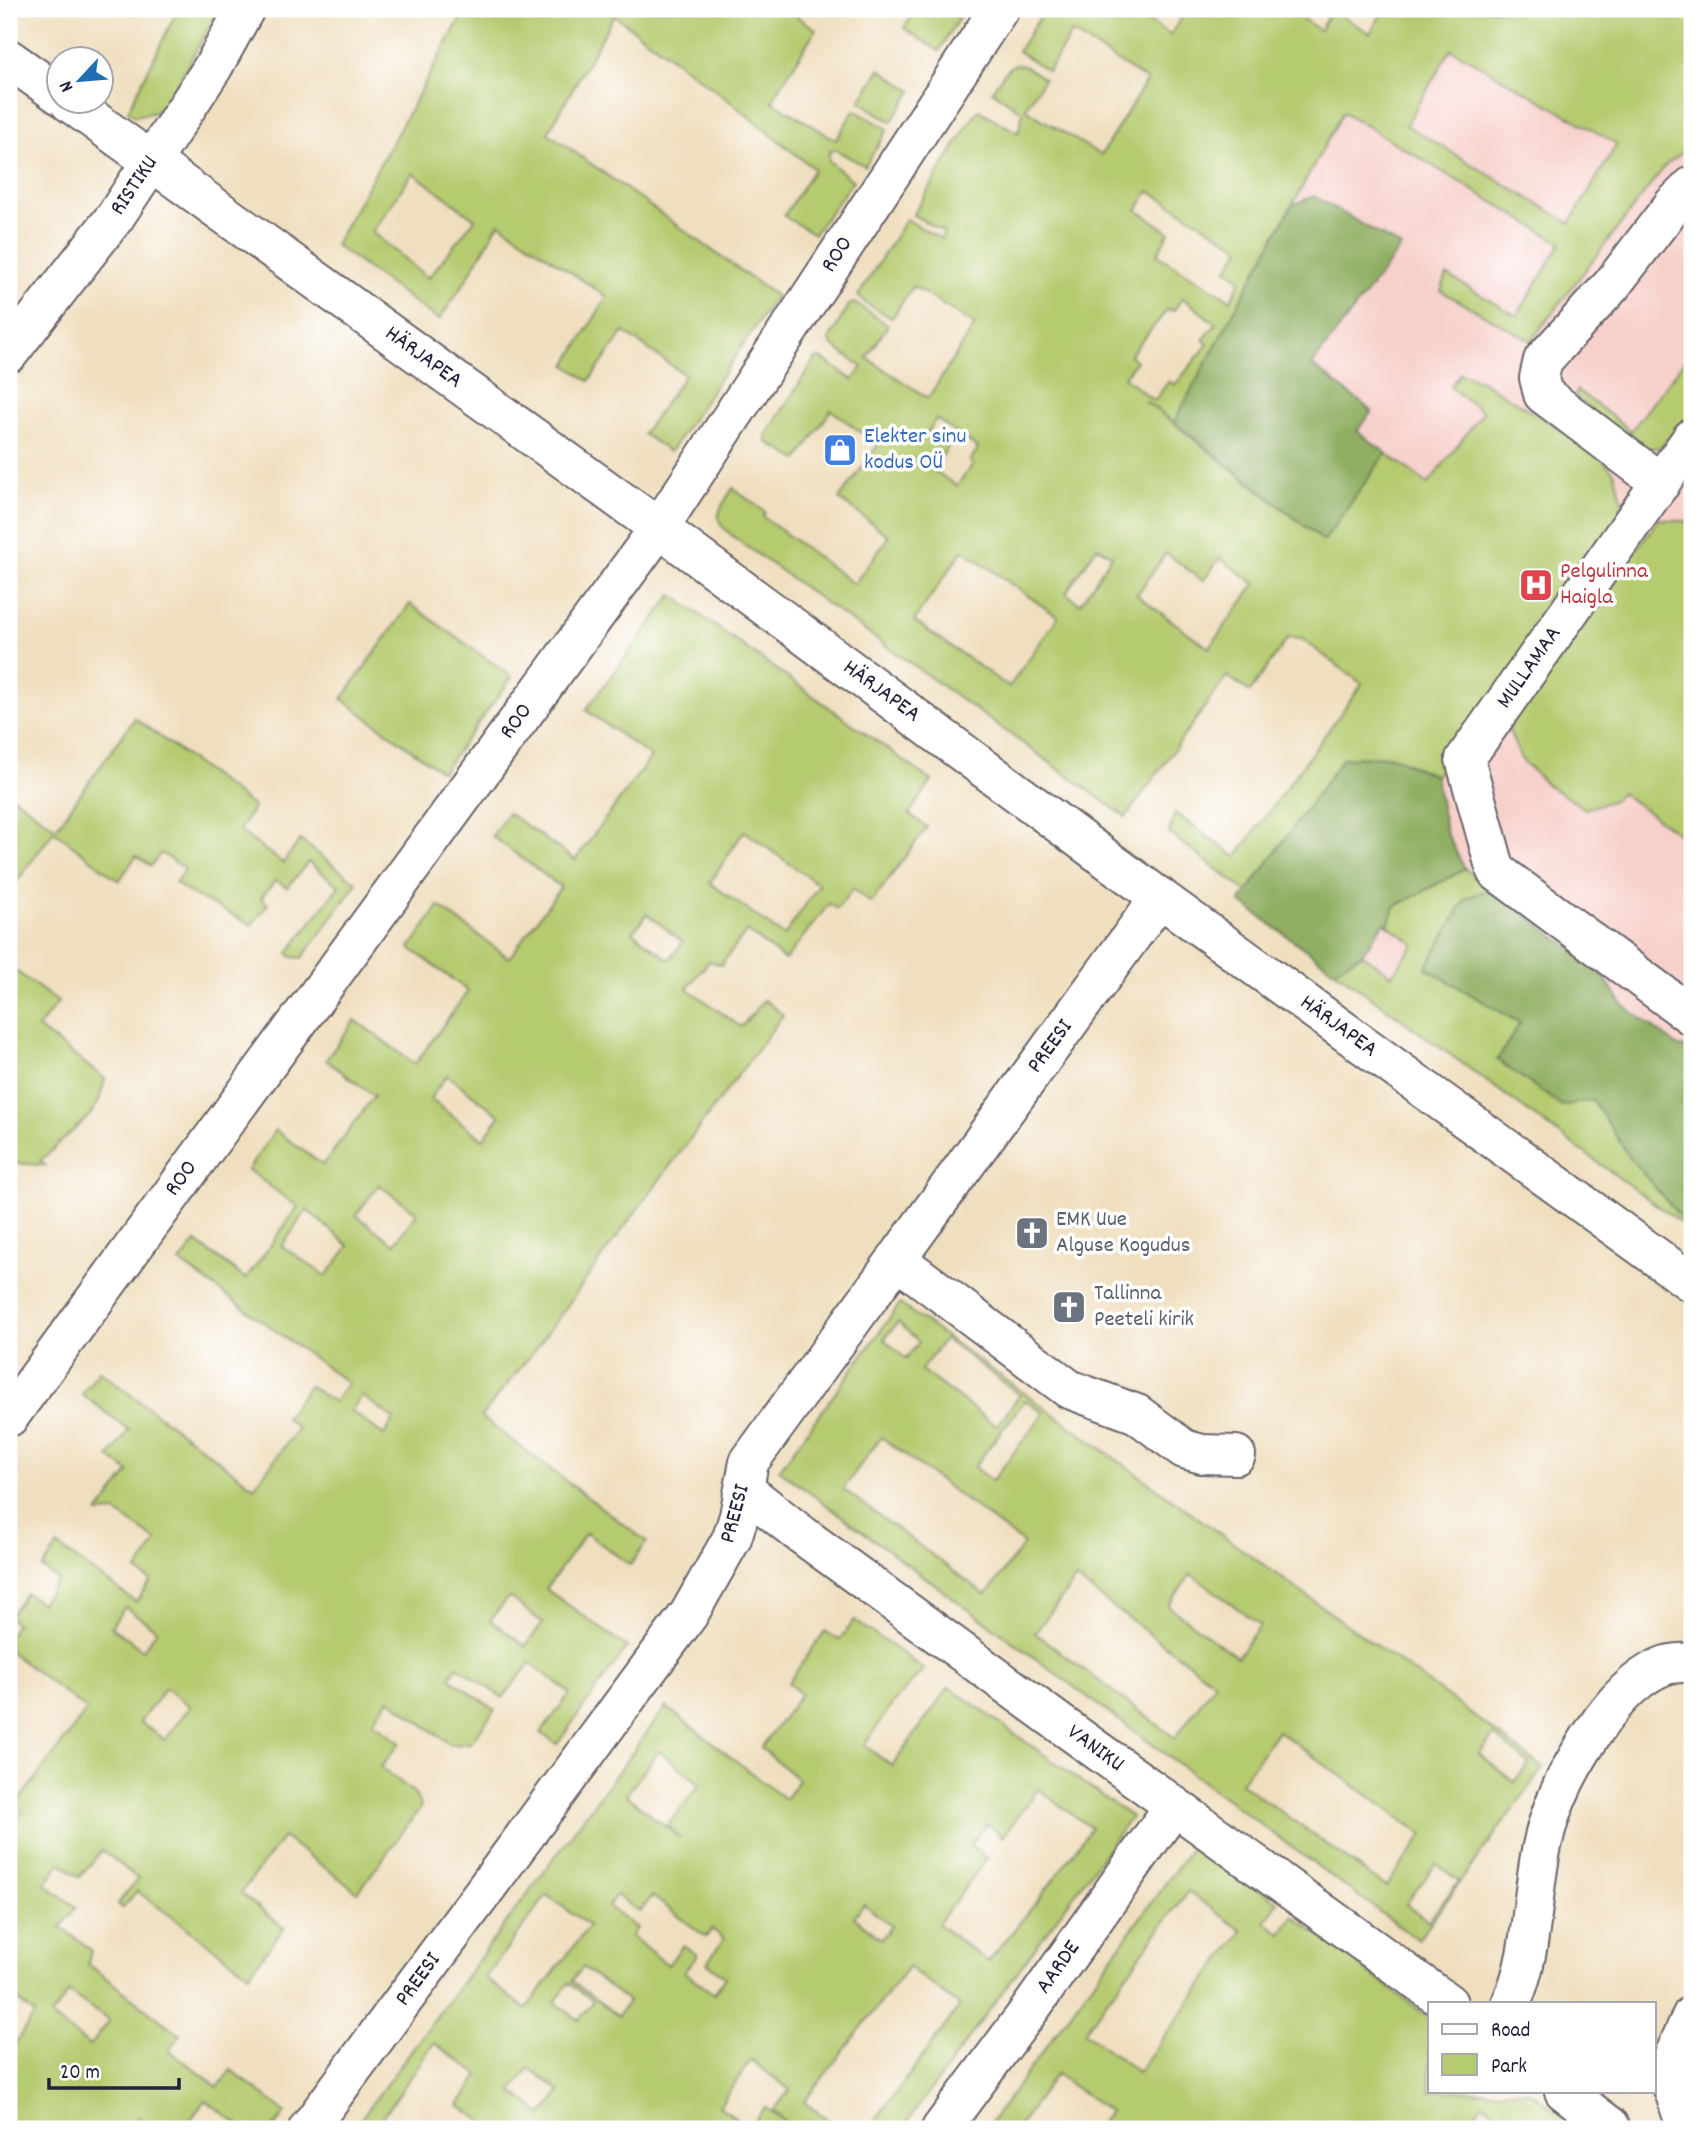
<svg xmlns="http://www.w3.org/2000/svg" width="1701" height="2138" viewBox="0 0 1701 2138" font-family="Dekko,sans-serif">
<rect width="100%" height="100%" fill="#fff"/>
<filter id="ink" filterUnits="userSpaceOnUse"><feTurbulence type="fractalNoise" baseFrequency=".0143" numOctaves="2"/><feDisplacementMap in="SourceGraphic" scale="14" xChannelSelector="R" yChannelSelector="G"/><feConvolveMatrix kernelMatrix="1 2 1 2 8 2 1 2 1" color-interpolation-filters="sRGB"/></filter>
<filter id="wash" filterUnits="userSpaceOnUse"><feTurbulence type="fractalNoise" baseFrequency=".00686" numOctaves="4" result="noise"/><feDisplacementMap in="SourceGraphic" scale="28" xChannelSelector="R" yChannelSelector="G"/><feGaussianBlur stdDeviation="1.57" result="paint"/><feColorMatrix in="noise" values="0 0 0 0 0 0 0 0 0 0 0 0 0 0 0 0 0 1.4 0 .05"/><feComposite in="paint" operator="in"/></filter>
<g filter="url(#wash)">
<rect width="100%" height="100%" fill="#f0dfbf"/>
<path fill="#f7d0ca" d="M1399,9H1692V1231L1240,902L1435,630L1174,422Z"/>
<path fill="#b5cb6f" stroke="#6c7655" stroke-width="2" fill-rule="evenodd" d="M178,9H219L166,104L156,112L135,116L128,111Z
M466,9H802L797,17L816,29L772,101L836,140L854,110L888,129L865,166L834,149L829,153V161L853,181L814,234L784,216L814,169L727,99L614,15L548,133L776,296L670,452L643,434L685,375L624,332L589,381L566,365L607,297L499,223L465,282L439,320L335,245ZM413,173L475,219L428,278L372,232Z
M916,9H945L959,18L939,51L904,28Z
M1045,9H1129L1170,35L1187,9H1287L1320,30L1331,10L1370,33L1384,9H1692V145L1666,165L1531,341L1441,291L1447,275L1517,316L1561,243L1343,112L1174,422L1145,401L1324,541L1386,453L1428,484L1483,412L1450,387L1460,373L1481,381L1546,420L1598,455L1614,472L1623,502L1610,536L1474,730L1435,776L1392,756L1343,758L1247,892L1169,833L1175,813L1236,857L1362,684L1302,639L1288,638L1250,692L1227,676L1126,817L743,544C713,521 712,520 733,488L765,512L763,517L854,584L889,536L839,499L878,445L831,410L798,460L767,442L766,436L815,359L821,358L853,380L862,367L833,346L829,340L849,305L855,303L888,325L867,358L928,398L975,325L913,286L892,318L867,304L858,296L906,219L941,239L944,232L913,215L973,117L979,110L1018,133L1023,112L992,91C1011,62 1013,55 1044,79L1025,109L1101,155L1147,80L1072,33L1048,71L1018,51ZM1451,49L1617,144L1570,223L1406,125ZM1149,191L1241,248L1227,269L1241,279L1231,300L1157,255L1169,232L1137,210ZM1183,298L1216,324L1203,340L1208,344L1175,385L1169,381L1154,401L1124,377L1136,361L1130,355L1168,309L1173,311ZM936,419L978,448L970,461L973,464L957,486L933,470L948,447L928,432ZM1097,547L1112,555L1080,604L1066,593ZM963,550L1058,617L1009,687L914,621ZM1166,553L1203,581L1220,558L1255,584L1209,648L1137,595Z
M880,69L912,91L891,122L860,101Z
M1692,351V413L1674,436L1659,448H1639L1575,396L1577,390L1631,431Z
M1659,519L1692,522V843L1621,793L1615,800L1585,809L1546,784L1521,759L1506,724Z
M672,595L932,781L909,814L927,827L871,903L853,889L837,909L829,904L785,960L747,931L721,965L709,961L687,988L741,1027L764,1000L783,1015L616,1238L535,1350L481,1417L647,1542L630,1565L586,1533L546,1589L627,1647L557,1744L541,1733L570,1693L530,1663L503,1698L457,1666L450,1678L495,1710L470,1743L451,1745L389,1699L373,1722L400,1743L381,1767L414,1793L421,1807L358,1892L283,1837L241,1893L284,1928L249,1974L137,1891L122,1908L117,1904L138,1879L102,1850L80,1877L60,1863L45,1884L76,1907L61,1927L91,1950L88,1964L180,2035L169,2050L218,2087L231,2070L285,2112L273,2129H245L205,2100L184,2129H153L138,2117L129,2129H9V2052L35,2014L9,1994V1821L13,1824L23,1811L15,1806L87,1710L9,1651V1635L16,1624L9,1617L26,1593L41,1603L58,1580L42,1568L58,1546L136,1602L151,1581L137,1571L157,1541L116,1512L98,1513L129,1472L109,1457L129,1430L82,1394L99,1371L254,1487L298,1428L285,1418L309,1386L334,1402L348,1383L180,1262L196,1242L246,1279L298,1207L248,1170L275,1130L323,1165L374,1096L326,1060L355,1020L415,1064L468,991L410,948L439,906L509,958L561,887L492,836L508,813L575,860L651,757L586,710ZM744,831L819,885L784,936L710,883ZM647,914L683,942L669,960L633,932ZM447,1075L500,1116L483,1139L430,1099ZM379,1185L417,1213L394,1244L356,1215ZM307,1210L349,1246L326,1276L282,1246ZM362,1396L394,1419L384,1435L351,1411ZM509,1597L543,1623L525,1646L490,1620ZM125,1607L157,1630L143,1650L111,1627ZM165,1688L190,1706L165,1740L140,1722ZM69,1992L109,2021L90,2046L51,2016Z
M410,604L512,677L442,772L342,699Z
M135,718L254,807L239,831L283,863L300,840L357,883L302,958L292,957L288,953L339,886L308,862L287,888L276,880L261,898L268,904L252,925L191,894L175,883L185,869L161,853L151,866L136,856L119,881L54,831L9,892V794L56,828Z
M1465,869L1492,888L1465,899L1427,969L1521,1024L1498,1060L1593,1100L1630,1158L1692,1231L1334,970L1362,954L1392,975L1414,944L1388,925L1394,907Z
M9,966L58,1002L38,1028L105,1079L99,1101L89,1116L40,1161L45,1165L9,1163Z
M900,1304L1463,1708L1543,1768L1418,1940L779,1470ZM898,1322L919,1342L906,1359L884,1339ZM945,1339L1020,1395L996,1426L921,1370ZM1025,1400L1044,1413L992,1481L974,1467ZM881,1437L1024,1544L986,1595L843,1489ZM1191,1574L1260,1625L1237,1657L1168,1606ZM1076,1579L1215,1683L1175,1738L1035,1633ZM1278,1731L1423,1835L1386,1887L1241,1783ZM1494,1735L1529,1764L1514,1782L1479,1754ZM1436,1864L1459,1881L1428,1921L1406,1904Z
M854,1620L924,1669L894,1702L864,1745L892,1766L949,1687L1131,1817L902,2129H869L960,2006L908,1967L804,2102L841,2129H493L459,2105L479,2075L434,2043L378,2124L385,2129H353L666,1707L785,1799L799,1780L761,1748L801,1694L788,1683L825,1631L839,1640ZM659,1751L700,1784L667,1826L680,1838L626,1795ZM1038,1789L1091,1828L1040,1898L988,1962L938,1924L987,1858L970,1845L987,1824L1003,1837ZM547,1895L589,1926L526,2009L485,1978ZM616,1895L640,1912L652,1896L706,1937L712,1929L724,1939L707,1963L725,1977L714,1994L684,1972L697,1955L683,1945L668,1965L631,1936L637,1928L608,1906ZM864,1904L891,1926L881,1939L854,1917ZM583,1967L628,2001L618,2016L572,1981ZM569,1983L593,2001L579,2020L555,2002ZM751,2060L790,2090L773,2111L788,2124L765,2107L749,2129L719,2106ZM529,2068L560,2091L543,2115L512,2091Z
M1196,1845L1278,1902L1265,1922L1281,1934L1293,1916L1430,2018V2091H1529L1580,2129H1519L1483,2103L1464,2129H1097L1109,2111L1056,2074L1017,2129H986L1192,1847ZM1188,1891L1242,1931L1138,2072L1084,2032Z"/>
<path fill="#90af62" stroke="#59684e" stroke-width="2" d="M1314,196L1401,247L1312,365L1372,411L1357,431L1386,453L1324,541L1174,422L1292,205Z
M1392,756L1435,776L1446,832L1465,869L1394,907L1388,925L1384,923L1362,954L1334,970L1240,902L1343,758Z
M1492,888L1599,970L1623,1005L1679,1047L1692,1049V1231L1630,1158L1593,1100L1562,1106L1497,1060L1520,1023L1426,968L1465,899Z"/>
</g>
<g filter="url(#ink)">
<g fill="none" stroke-linecap="round" stroke-linejoin="round">
<g stroke="#6a6469" stroke-width="42">
<path id="minor" d="M9,59L60,95
M69,102L659,528L1108,860L1692,1283
M9,353L115,217L213,67L245,9
M1692,438L1465,759L1496,871L1692,1016
M1661,483L1543,394L1539,378L1543,360L1611,286L1673,205L1692,186
M896,1259L1069,1389L1137,1414L1184,1449L1202,1454L1236,1455
M9,1417L659,528L999,9
M745,1490L798,1532L1062,1725L1448,2003
M1511,2003C1533,1957 1531,1896 1542,1846C1552,1798 1574,1760 1601,1721C1617,1699 1640,1674 1666,1665C1674,1663 1684,1663 1692,1662
M1564,2091L1610,2126
M308,2129L689,1614L732,1538L739,1516L749,1462L1160,897
M941,2129L1031,2008L1174,1806
M1687,2129L1667,2071L1692,2015"/>
</g>
<use href="#minor" stroke="#fff" stroke-width="38"/>
</g>
</g>
<defs>
<g id="shop-square" transform="scale(1.75)"><rect x="-9" y="-9" width="18" height="18" rx="4" fill="#3f7fe0" stroke="#fff"/><path d="M-5-2.5h2.3a2.7 3.5 0 0 1 5.4 0H5L5.5 6h-11ZM-1.5-2.5h3a1.5 2.3 0 0 0-3 0Z" fill="#fff"/></g>
<g id="hospital-square" transform="scale(1.75)"><rect x="-9" y="-9" width="18" height="18" rx="4" fill="#e0444e" stroke="#fff"/><path d="M-5-5h3v3.5h4V-5h3V5h-3V1.5h-4V5h-3Z" fill="#fff"/></g>
<g id="church-square" transform="scale(1.75)"><rect x="-9" y="-9" width="18" height="18" rx="4" fill="#6b7280" stroke="#fff"/><path d="M-1.2-6h2.4v3.5h3.3v2.4h-3.3V6h-2.4V-.1h-3.3v-2.4h3.3Z" fill="#fff"/></g>
</defs>
<g fill-rule="evenodd">
<use href="#shop-square" x="840" y="450"/>
<use href="#hospital-square" x="1536" y="585"/>
<use href="#church-square" x="1032" y="1233"/>
<use href="#church-square" x="1069" y="1307"/>
</g>
<g text-anchor="middle" dominant-baseline="central" stroke-width="7" stroke-linejoin="round" paint-order="stroke">
<g font-size="23" fill="#22223b" stroke="#fff">
<text transform="translate(135 186) rotate(-56)">RISTIKU</text>
<text transform="translate(838 255) rotate(-57)">ROO</text>
<text transform="translate(423 358) rotate(36)">HÄRJAPEA</text>
<text transform="translate(1530 668) rotate(-55)">MULLAMAA</text>
<text transform="translate(881 692) rotate(36)">HÄRJAPEA</text>
<text transform="translate(517 722) rotate(-54)">ROO</text>
<text transform="translate(1338 1027) rotate(36)">HÄRJAPEA</text>
<text transform="translate(1051 1047) rotate(-54)">PREESI</text>
<text transform="translate(182 1179) rotate(-54)">ROO</text>
<text transform="translate(736 1514) rotate(-75)">PREESI</text>
<text transform="translate(1095 1749) rotate(36)">VANIKU</text>
<text transform="translate(1059 1968) rotate(-55)">AARDE</text>
<text transform="translate(419 1980) rotate(-54)">PREESI</text>
</g>
<g font-size="23" fill="#366cbe" stroke="#fff" text-anchor="start">
<text x="864" y="437">Elekter sinu<tspan x="864" dy="26">kodus OÜ</tspan></text>
</g>
<g font-size="23" fill="#be3a42" stroke="#fff" text-anchor="start">
<text x="1560" y="572">Pelgulinna<tspan x="1560" dy="26">Haigla</tspan></text>
</g>
<g font-size="23" fill="#5b616d" stroke="#fff" text-anchor="start">
<text x="1056" y="1220">EMK Uue<tspan x="1056" dy="26">Alguse Kogudus</tspan></text>
<text x="1094" y="1294">Tallinna<tspan x="1094" dy="26">Peeteli kirik</tspan></text>
</g>
</g>
<rect width="1701" height="2138" fill="none" stroke="#fff" stroke-width="35"/>
<rect x="1428" y="2002" width="228" height="91" fill="#ffffff" stroke="#a7a7b1" stroke-width="2"/>
<rect x="1442" y="2024" width="35" height="10" fill="#ffffff" stroke="#a7a7b1" stroke-width="2"/>
<text x="1491" y="2036" font-size="21" fill="#22223b">Road</text>
<rect x="1442" y="2054" width="35" height="21" fill="#b5cb6f" stroke="#a7a7b1" stroke-width="2"/>
<text x="1491" y="2072" font-size="21" fill="#22223b">Park</text>
<g transform="translate(80 80) rotate(244)"><circle r="33" fill="#ffffff" stroke="#a7a7b1" stroke-width="2"/>
<path d="M0-5L12 26L0 18L-12 26Z" fill="#1f6fb2"/>
<text y="-10" font-size="19" font-weight="bold" text-anchor="middle" fill="#22223b">N</text>
</g>
<path d="M49 2078v10h130v-10" fill="none" stroke="#22223b" stroke-width="3.5"/>
<text x="60" y="2078" font-size="21" fill="#22223b" stroke="#ffffff" stroke-width="5" paint-order="stroke">20 m</text>
</svg>
